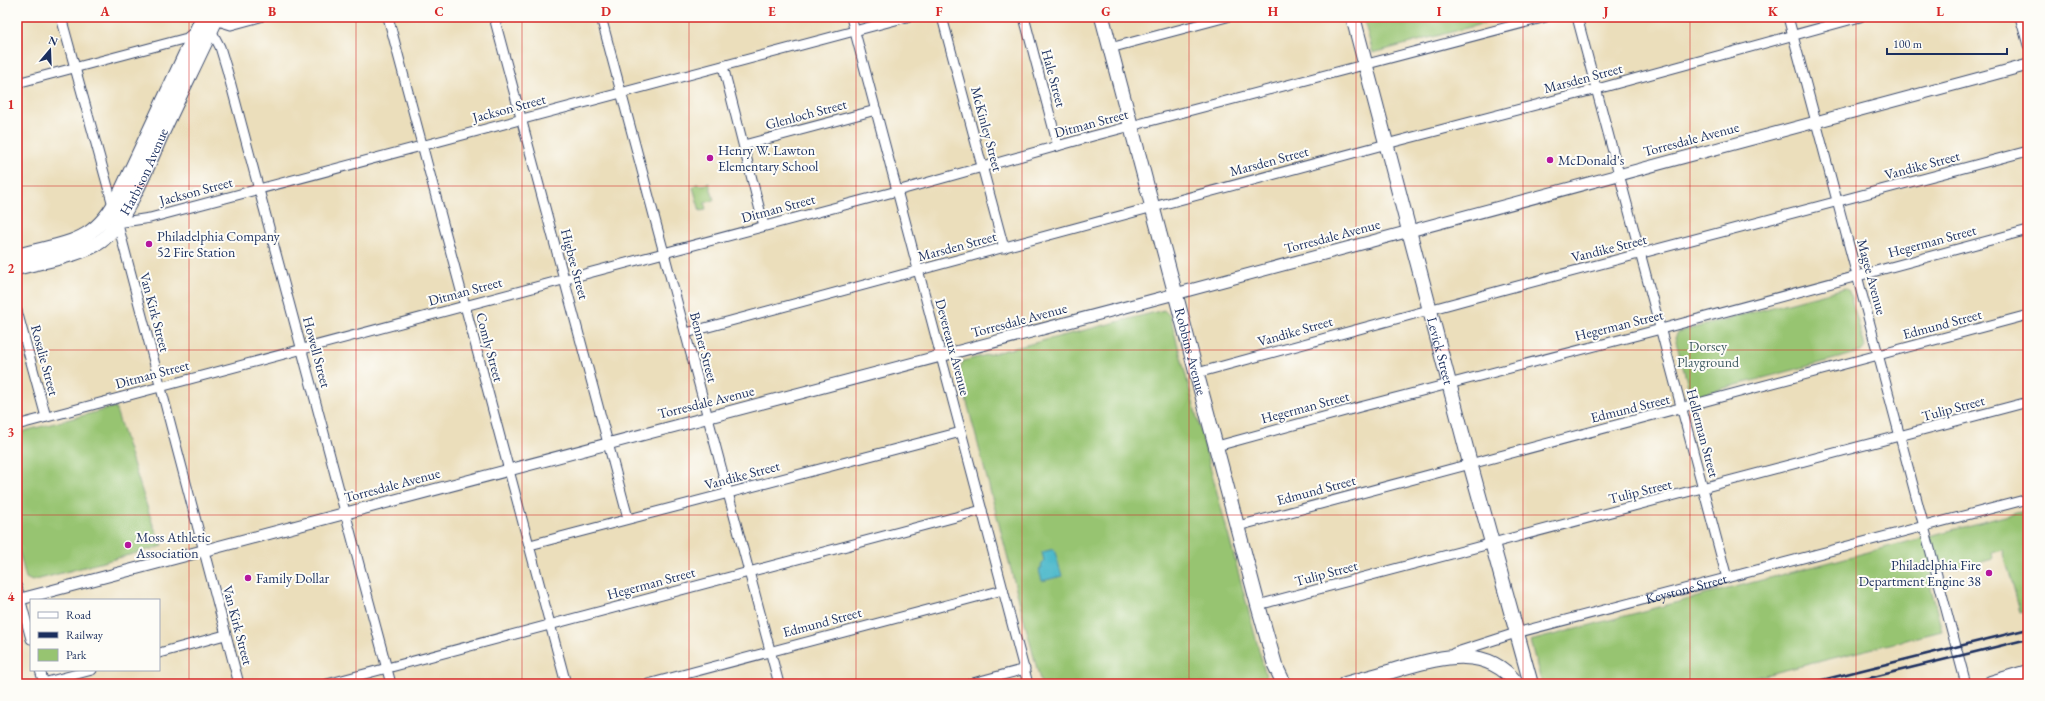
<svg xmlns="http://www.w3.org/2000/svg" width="2045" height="701" viewBox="0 0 2045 701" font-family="'EB Garamond',serif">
<rect width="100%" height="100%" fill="#fdfcf7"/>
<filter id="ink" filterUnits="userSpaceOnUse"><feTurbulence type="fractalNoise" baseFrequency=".025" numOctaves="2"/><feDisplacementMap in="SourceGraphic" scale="8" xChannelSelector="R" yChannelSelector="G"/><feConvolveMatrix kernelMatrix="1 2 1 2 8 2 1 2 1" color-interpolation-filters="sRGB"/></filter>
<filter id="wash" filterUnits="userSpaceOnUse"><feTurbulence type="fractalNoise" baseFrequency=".012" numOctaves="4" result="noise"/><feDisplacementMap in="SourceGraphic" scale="16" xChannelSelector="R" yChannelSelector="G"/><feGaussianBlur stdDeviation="0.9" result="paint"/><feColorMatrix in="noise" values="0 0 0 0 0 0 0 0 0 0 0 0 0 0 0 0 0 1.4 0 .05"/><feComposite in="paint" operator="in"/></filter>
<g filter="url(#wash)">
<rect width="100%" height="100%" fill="#ebdebb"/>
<path fill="#97c471" stroke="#597a68" d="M1363,17H1508L1373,53Z
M709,183L714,200L705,203L706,210L700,211L693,187L696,184L703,185Z
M1845,288L1849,291L1865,347L1861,352L1695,396L1690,393L1675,338L1678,332Z
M1164,310L1170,316L1268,684H1041L959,372L963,361Z
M115,407L153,525L163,546L32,581L26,578L17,543V433Z
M2028,510V610L2020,612L2003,550L1992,553L1993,559L1928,576L1942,631L1729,684H1542L1530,641Z"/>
<path fill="#4eb9cb" stroke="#347494" d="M1054,549L1062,576L1042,581L1039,570L1044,561L1042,552Z"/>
</g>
<g filter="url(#ink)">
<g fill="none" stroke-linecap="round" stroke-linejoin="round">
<g stroke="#3a496c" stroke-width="11">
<g id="minor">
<path d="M61,17L114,209"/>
<path d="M388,17L566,684"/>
<path d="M494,17L628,518"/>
<path d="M601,17L779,684"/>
<path d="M851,17L1028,684"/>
<path d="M942,17L1004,248"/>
<path d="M1024,17L1058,146"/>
<path d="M1577,17L1727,578"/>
<path d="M1788,17L1966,684"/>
<path d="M2020,17L2028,45"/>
<path d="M215,20L231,25L260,17"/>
<path d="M211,30L220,47L227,70L391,684"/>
<path d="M1110,48L1227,17"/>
<path d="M723,66L764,226"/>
<path d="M17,83L187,38L194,32"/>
<path d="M744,145L876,110"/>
<path d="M117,221L239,684"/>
<path d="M117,223L150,218L907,17"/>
<path d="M17,311L46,417"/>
<path d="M686,333L1394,142L1597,89L1860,17"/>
<path d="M1197,373L1506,289L2028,151"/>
<path d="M17,425L897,191L1093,136L1546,17"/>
<path d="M1217,446L1360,407L1661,329L2028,230"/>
<path d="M1238,526L2028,315"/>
<path d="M530,545L961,432"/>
<path d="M17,587L31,639"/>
<path d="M1258,605L2028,402"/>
<path d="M159,653L225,635"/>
<path id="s1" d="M1454,653L1516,633L2028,499"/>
<path d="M40,670L44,684"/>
<path d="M43,683L92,670"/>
<path d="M327,684L982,510"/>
<path d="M648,684L1003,590"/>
<path d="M969,684L1025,669"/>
</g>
</g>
<g stroke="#3a496c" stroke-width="13">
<path id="tertiary" d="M17,600L1175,294L2028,65"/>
</g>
<g stroke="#3a496c" stroke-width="16">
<g id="primary">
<path d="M17,256C67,242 95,245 120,194L203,17"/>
<path id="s2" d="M17,268C41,261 82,255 101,241C126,222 149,162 162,133C180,94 199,56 217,17"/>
</g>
</g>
<g stroke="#3a496c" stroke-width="16">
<g id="trunk">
<path id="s3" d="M1102,17L1258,605L1275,665L1284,684"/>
<path id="s4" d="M1353,17L1470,463L1531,684"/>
<path d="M1345,684C1364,679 1383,674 1402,668C1442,657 1487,644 1517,684"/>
</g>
</g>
<g stroke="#3a496c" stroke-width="18">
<path id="motorway" d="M1991,684L2028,673"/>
</g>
<use href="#minor" stroke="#fff" stroke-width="9"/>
<use href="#tertiary" stroke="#fff" stroke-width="11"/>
<use href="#primary" stroke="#fff" stroke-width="14"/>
<use href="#trunk" stroke="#fff" stroke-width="14"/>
<use href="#motorway" stroke="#fff" stroke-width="16"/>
<path stroke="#1b2f5e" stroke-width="2.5" d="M1806,684L2028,629
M1845,684L2028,639"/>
</g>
</g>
<path fill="none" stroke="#d62828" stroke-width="1" stroke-opacity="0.55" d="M189,17V684M356,17V684M522,17V684M689,17V684M856,17V684M1022,17V684M1189,17V684M1356,17V684M1523,17V684M1690,17V684M1856,17V684M17,186H2028M17,350H2028M17,515H2028"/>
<g fill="#b5179e" stroke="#fdfcf7" stroke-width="1.5">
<circle cx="710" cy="158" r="4"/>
<circle cx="1550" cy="160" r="4"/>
<circle cx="149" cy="244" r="4"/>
<circle cx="128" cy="545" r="4"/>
<circle cx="1989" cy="573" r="4"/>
<circle cx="248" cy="578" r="4"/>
</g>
<g text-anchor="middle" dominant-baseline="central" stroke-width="4" stroke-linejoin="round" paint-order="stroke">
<g font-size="14" fill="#1b2f5e" stroke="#fdfcf7">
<text transform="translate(1054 78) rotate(75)">Hale Street</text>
<text transform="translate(1583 78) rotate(-15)">Marsden Street</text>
<text transform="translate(509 108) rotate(-15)">Jackson Street</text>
<text transform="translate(806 114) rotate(-15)">Glenloch Street</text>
<text transform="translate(1091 123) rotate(-15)">Ditman Street</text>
<text transform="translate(987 129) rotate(75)">McKinley Street</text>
<text transform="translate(1691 139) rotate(-15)">Torresdale Avenue</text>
<text transform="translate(1269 161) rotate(-15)">Marsden Street</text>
<text transform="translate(1922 165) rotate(-15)">Vandike Street</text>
<text stroke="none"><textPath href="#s2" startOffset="171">Harbison Avenue</textPath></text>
<text transform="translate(196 191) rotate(-15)">Jackson Street</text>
<text transform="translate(778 208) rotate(-15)">Ditman Street</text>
<text transform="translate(1332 236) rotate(-15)">Torresdale Avenue</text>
<text transform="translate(1932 241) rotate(-15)">Hegerman Street</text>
<text transform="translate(957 246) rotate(-15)">Marsden Street</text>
<text transform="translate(1609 248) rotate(-14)">Vandike Street</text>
<text transform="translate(575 264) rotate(75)">Higbee Street</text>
<text transform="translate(1872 277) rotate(75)">Magee Avenue</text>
<text transform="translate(465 291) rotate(-15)">Ditman Street</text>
<text transform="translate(155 312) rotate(75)">Van Kirk Street</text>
<text transform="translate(1019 320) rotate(-15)">Torresdale Avenue</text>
<text transform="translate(1942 324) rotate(-15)">Edmund Street</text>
<text transform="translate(1619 325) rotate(-14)">Hegerman Street</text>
<text transform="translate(1295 331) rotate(-16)">Vandike Street</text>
<text transform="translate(490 347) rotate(75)">Comly Street</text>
<text transform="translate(704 347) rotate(75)">Benner Street</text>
<text transform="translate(953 347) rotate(75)">Devereaux Avenue</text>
<text stroke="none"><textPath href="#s3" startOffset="346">Robbins Avenue</textPath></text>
<text stroke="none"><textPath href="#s4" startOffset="345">Levick Street</textPath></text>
<text transform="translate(317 352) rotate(75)">Howell Street</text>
<text transform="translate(45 360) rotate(75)">Rosalie Street</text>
<text transform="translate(152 374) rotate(-15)">Ditman Street</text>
<text transform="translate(706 402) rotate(-14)">Torresdale Avenue</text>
<text transform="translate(1305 407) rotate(-15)">Hegerman Street</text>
<text transform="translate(1630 408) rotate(-14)">Edmund Street</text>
<text transform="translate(1953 408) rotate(-15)">Tulip Street</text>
<text transform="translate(1703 433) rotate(75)">Hellerman Street</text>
<text transform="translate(742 475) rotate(-15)">Vandike Street</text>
<text transform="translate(392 485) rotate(-15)">Torresdale Avenue</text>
<text transform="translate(1316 490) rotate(-15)">Edmund Street</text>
<text transform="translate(1640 491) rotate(-14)">Tulip Street</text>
<text transform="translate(1326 573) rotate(-15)">Tulip Street</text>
<text transform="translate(651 583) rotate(-15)">Hegerman Street</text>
<text stroke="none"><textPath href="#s1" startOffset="241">Keystone Street</textPath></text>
<text transform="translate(822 622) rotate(-15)">Edmund Street</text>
<text transform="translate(238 625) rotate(75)">Van Kirk Street</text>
</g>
<g font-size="14" fill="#1b2f5e" stroke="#fdfcf7" text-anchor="start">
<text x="718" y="150">Henry W. Lawton<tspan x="718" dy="16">Elementary School</tspan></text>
<text x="1558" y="160">McDonald's</text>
<text x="157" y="236">Philadelphia Company<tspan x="157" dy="16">52 Fire Station</tspan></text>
<text x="136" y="537">Moss Athletic<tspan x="136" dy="16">Association</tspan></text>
<text x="1981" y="565" text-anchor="end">Philadelphia Fire<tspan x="1981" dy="16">Department Engine 38</tspan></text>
<text x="256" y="578">Family Dollar</text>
</g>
<g font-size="14" fill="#405c64" stroke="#fdfcf7">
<text x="1708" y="346">Dorsey<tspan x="1708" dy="16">Playground</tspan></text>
</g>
</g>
<rect width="2045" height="701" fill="none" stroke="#fdfcf7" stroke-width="44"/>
<rect x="30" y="599" width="130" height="72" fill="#fdfcf7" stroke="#a3aaba"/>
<rect x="38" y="612" width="20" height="6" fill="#ffffff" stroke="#a3aaba"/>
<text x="66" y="619" font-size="12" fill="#1b2f5e">Road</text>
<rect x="38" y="632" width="20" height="6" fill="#1b2f5e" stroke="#a3aaba"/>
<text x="66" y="639" font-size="12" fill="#1b2f5e">Railway</text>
<rect x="38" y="649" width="20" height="12" fill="#97c471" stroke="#a3aaba"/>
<text x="66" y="659" font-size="12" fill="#1b2f5e">Park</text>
<g transform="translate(50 50) rotate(19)" stroke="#fdfcf7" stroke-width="3" paint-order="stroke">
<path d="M0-3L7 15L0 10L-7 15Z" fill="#1b2f5e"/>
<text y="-6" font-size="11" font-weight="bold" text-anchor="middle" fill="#1b2f5e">N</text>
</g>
<path d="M1887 48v6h120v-6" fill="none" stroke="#1b2f5e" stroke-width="2"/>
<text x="1893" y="48" font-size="12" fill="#1b2f5e" stroke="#fdfcf7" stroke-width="3" paint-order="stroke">100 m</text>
<rect x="22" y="22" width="2001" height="657" fill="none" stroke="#d62828" stroke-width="1.5"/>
<g font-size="13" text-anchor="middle" font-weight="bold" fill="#d62828">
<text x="105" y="16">A</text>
<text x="272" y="16">B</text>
<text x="439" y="16">C</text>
<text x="606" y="16">D</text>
<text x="772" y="16">E</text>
<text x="939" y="16">F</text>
<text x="1106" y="16">G</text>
<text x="1273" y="16">H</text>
<text x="1439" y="16">I</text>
<text x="1606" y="16">J</text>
<text x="1773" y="16">K</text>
<text x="1940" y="16">L</text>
<text x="11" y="109">1</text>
<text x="11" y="273">2</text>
<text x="11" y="437">3</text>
<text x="11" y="601">4</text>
</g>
</svg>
